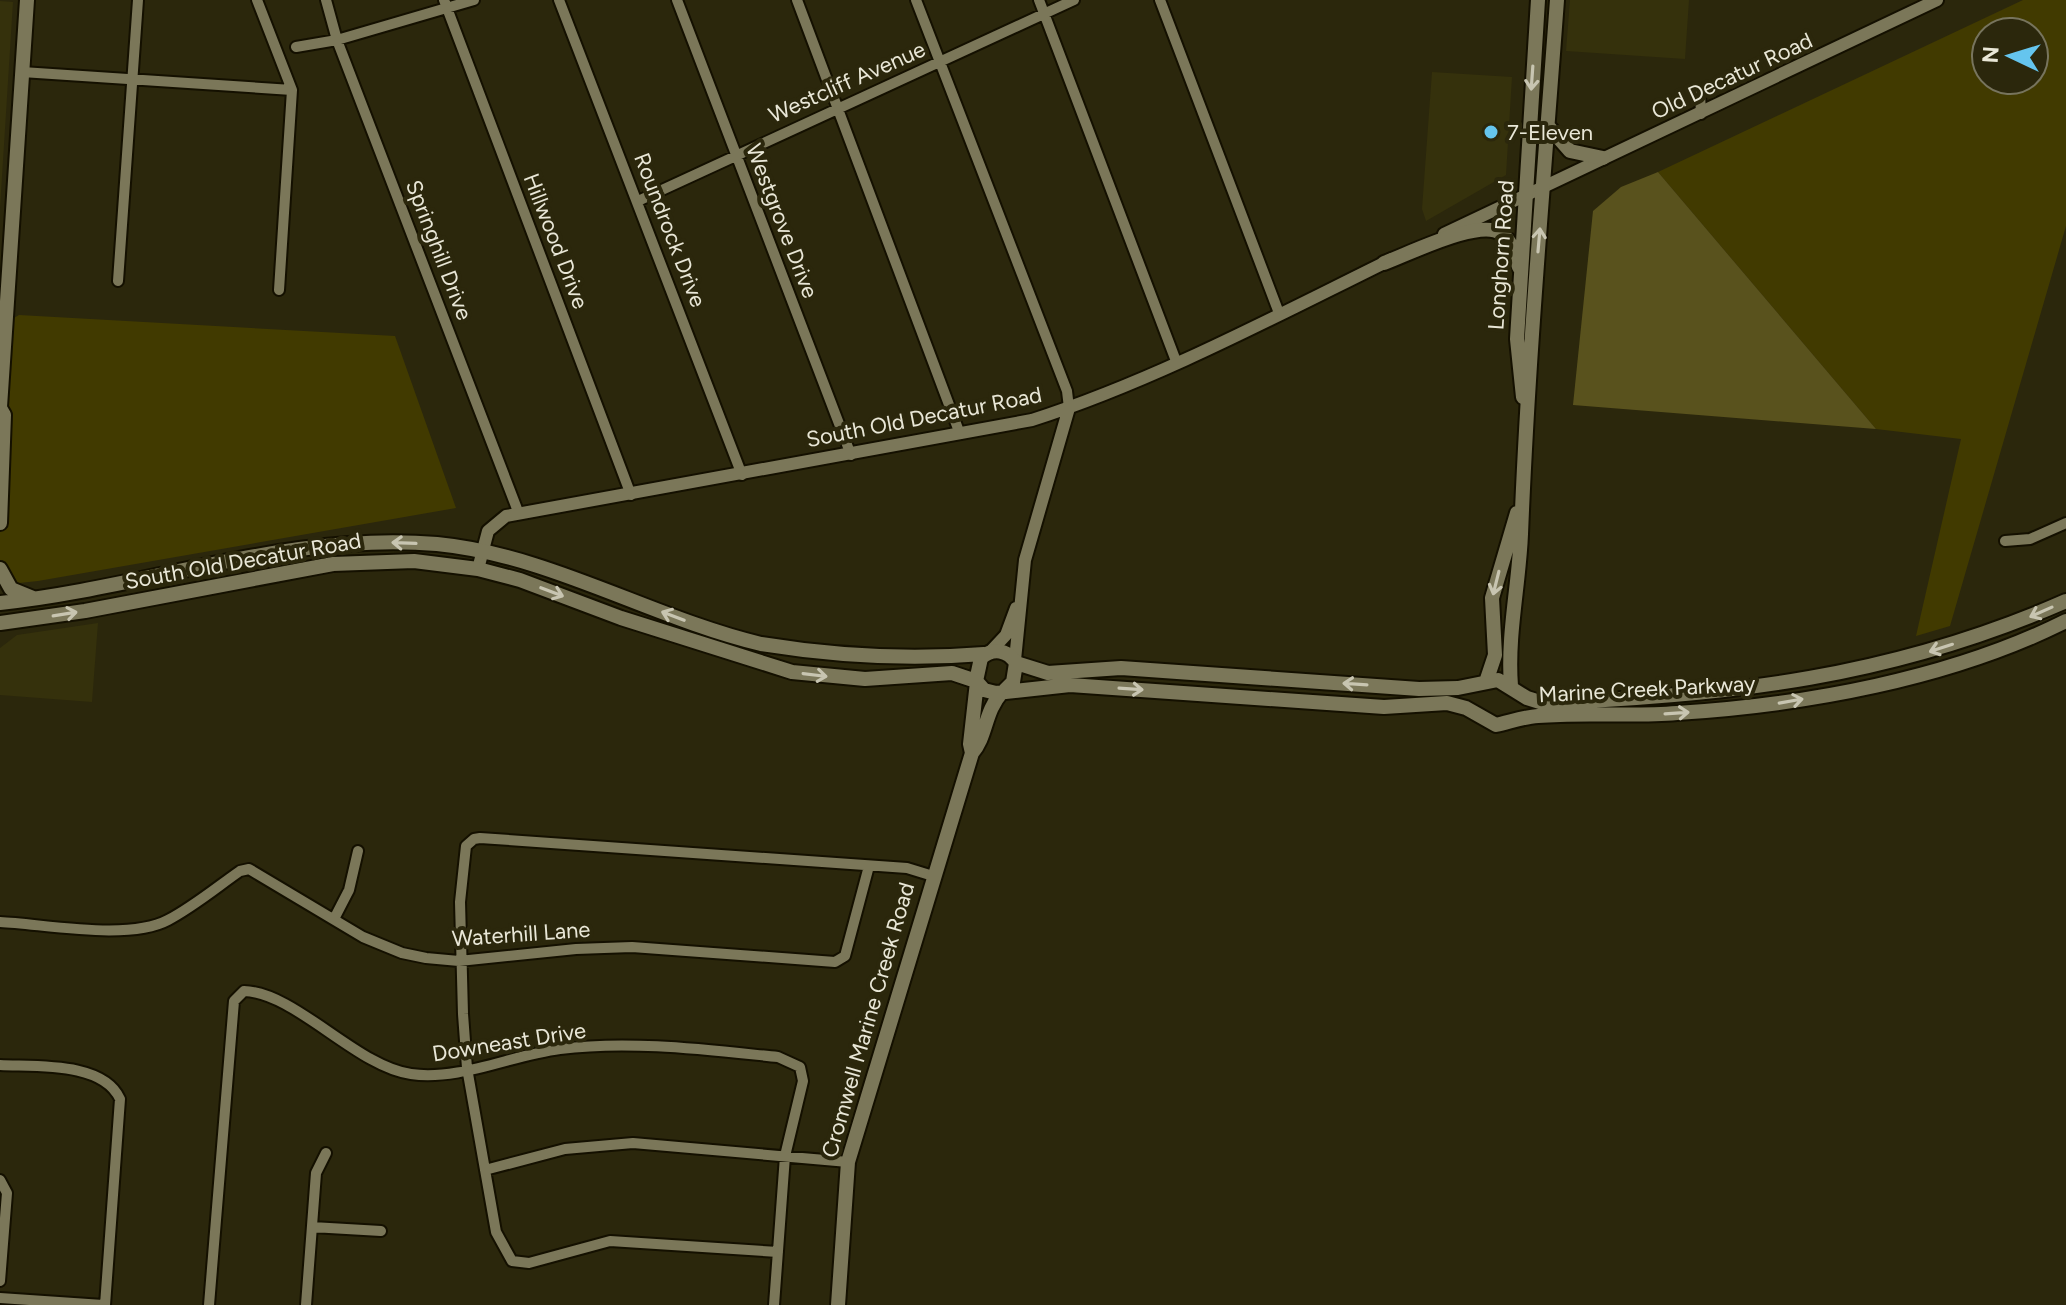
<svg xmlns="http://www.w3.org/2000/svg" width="2066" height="1305" viewBox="0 0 2066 1305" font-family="Figtree,sans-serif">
<rect width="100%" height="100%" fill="#2b270c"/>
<path fill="#35310c" d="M1570,0H1689L1685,59L1566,51Z
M0,1L13,2L0,208Z
M1432,72L1512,77L1506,175L1426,221L1422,209Z
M98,623L92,702L0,695V648L17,635Z"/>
<path fill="#413a00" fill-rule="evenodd" d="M2023,0H2066V226L1950,626L1916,636L1961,439L1876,429L1658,172ZM1986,32H2034V80H1986Z
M19,315L395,336L456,508L38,581L0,585V326Z"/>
<path fill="#59521d" d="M1658,172L1876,429L1573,405L1593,211L1621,187Z"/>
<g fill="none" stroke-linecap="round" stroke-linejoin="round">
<g stroke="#141000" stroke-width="14">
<path id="minor" d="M257,0L292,90
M326,0L337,40L519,514
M444,0L631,495
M559,0L742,475
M677,0L851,455
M797,0L960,434
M916,0L1067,391L1069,408
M1039,0L1176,361
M1160,0L1279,313
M296,47L337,40L474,0
M22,72L292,90L279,290
M1700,93L1701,114
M638,201L1074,0
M118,281L138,0
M2005,541L2030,539L2066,523
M334,919L349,890L358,851
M0,922C44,924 129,941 168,920C193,907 217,887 240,871L249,869L363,937L402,953L426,958L459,961L576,949L632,947L835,962L845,956L869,866
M0,1065C34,1067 103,1061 120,1099L105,1305
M485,1170L565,1149L633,1143L848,1162
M0,1180L7,1193L0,1281
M312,1227L381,1231
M778,1252L610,1241L529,1263L512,1261L496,1232L467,1068L463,1014L460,902L466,846L474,839L480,838L907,868L933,876
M0,1298L103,1305
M209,1305L234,1001L244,991C295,992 357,1067 411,1074C459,1081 512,1055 560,1049C631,1040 708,1050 778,1057L800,1067L803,1081L785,1156L774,1305
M306,1305L316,1173L326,1153"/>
</g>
<g stroke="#141000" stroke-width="16">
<path id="tertiary" d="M1444,234L1937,0
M478,569L488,531L506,516L1032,420C1154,381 1276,316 1392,259
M991,651L1006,635L1016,608
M1015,660L1025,560L1069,408"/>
</g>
<g stroke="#141000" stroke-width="18">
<path id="secondary" d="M1548,126L1570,151L1603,158
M1384,263C1409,254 1481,217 1502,234C1512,242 1515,255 1519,267
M1523,397L1517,339L1538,0
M0,407L27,0
M0,408L4,415L0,523
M0,569L11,589L33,598
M0,603C145,588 290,531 437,544C550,555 652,618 761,644C835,656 910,660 984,654
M0,623L85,611L333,564L414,561L478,569L520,580L621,618L792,672L865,679L952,673L976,681L984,690L996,693L1070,685L1384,707L1447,703L1466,708L1496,725C1510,722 1523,717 1538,716C1584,712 1631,717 1677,713C1805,705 1950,679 2066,621
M1016,663L1048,673L1121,668L1419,689L1458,688L1498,680L1527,698L1543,703C1730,696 1893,677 2066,601
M976,681L981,658C993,647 1008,650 1016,663L1013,682L1005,690
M1486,682L1495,655L1492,598L1517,513
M1511,686C1507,635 1519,585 1521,534C1528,356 1544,178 1557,0
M972,753L970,744L977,682
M838,1305L848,1162L972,753C987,736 984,712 1002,692"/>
</g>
<use href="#minor" stroke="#7b7759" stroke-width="10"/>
<use href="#tertiary" stroke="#7b7759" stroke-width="12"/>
<use href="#secondary" stroke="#7b7759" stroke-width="14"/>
</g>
<defs><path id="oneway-shaft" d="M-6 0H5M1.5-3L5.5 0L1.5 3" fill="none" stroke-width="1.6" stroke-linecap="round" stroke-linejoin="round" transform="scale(2)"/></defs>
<g stroke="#c8c5b1">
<use href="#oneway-shaft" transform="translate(1532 78) rotate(94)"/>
<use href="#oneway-shaft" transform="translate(1539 240) rotate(-85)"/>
<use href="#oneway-shaft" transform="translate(404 543) rotate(-178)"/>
<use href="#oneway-shaft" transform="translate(1496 583) rotate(104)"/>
<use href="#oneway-shaft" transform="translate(552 592) rotate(21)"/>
<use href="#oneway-shaft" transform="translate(2041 612) rotate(156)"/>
<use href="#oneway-shaft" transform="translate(65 614) rotate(-9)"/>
<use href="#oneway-shaft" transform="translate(673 616) rotate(-159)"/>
<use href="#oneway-shaft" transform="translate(1941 648) rotate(162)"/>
<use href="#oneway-shaft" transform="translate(815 675) rotate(7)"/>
<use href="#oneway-shaft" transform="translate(1355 684) rotate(-176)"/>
<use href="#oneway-shaft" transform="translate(1131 689) rotate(4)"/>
<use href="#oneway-shaft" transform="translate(1791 701) rotate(-10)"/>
<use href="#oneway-shaft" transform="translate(1677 713) rotate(-4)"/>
</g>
<circle fill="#65c5ee" stroke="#2b270c" stroke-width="3" cx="1491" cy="132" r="8"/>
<g text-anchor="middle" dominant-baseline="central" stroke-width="8" stroke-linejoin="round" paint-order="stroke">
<g font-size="22" fill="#e9e7d7" stroke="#2b270c">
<text transform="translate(1732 76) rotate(-25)">Old Decatur Road</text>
<text transform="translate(847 82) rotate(-24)">Westcliff Avenue</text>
<text transform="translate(782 221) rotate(69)">Westgrove Drive</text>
<text transform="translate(670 230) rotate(69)">Roundrock Drive</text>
<text transform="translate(556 241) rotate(69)">Hillwood Drive</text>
<text transform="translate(439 250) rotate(69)">Springhill Drive</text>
<text transform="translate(1501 255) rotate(-86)">Longhorn Road</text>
<text transform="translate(924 417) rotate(-11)">South Old Decatur Road</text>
<text transform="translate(243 561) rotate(-10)">South Old Decatur Road</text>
<text transform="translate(1647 689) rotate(-3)">Marine Creek Parkway</text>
<text transform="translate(521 934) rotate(-4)">Waterhill Lane</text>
<text transform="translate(868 1020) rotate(-74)">Cromwell Marine Creek Road</text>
<text transform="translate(509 1042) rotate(-9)">Downeast Drive</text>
</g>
<g font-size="22" fill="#e9e7d7" stroke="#2b270c" text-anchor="start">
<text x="1507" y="132">7-Eleven</text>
</g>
</g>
<g transform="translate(2010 56) rotate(274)"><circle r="38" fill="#2b270c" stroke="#77745d" stroke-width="2"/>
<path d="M0-6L14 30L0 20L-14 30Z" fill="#65c5ee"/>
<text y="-12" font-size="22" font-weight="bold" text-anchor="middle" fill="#e9e7d7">N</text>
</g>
</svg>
